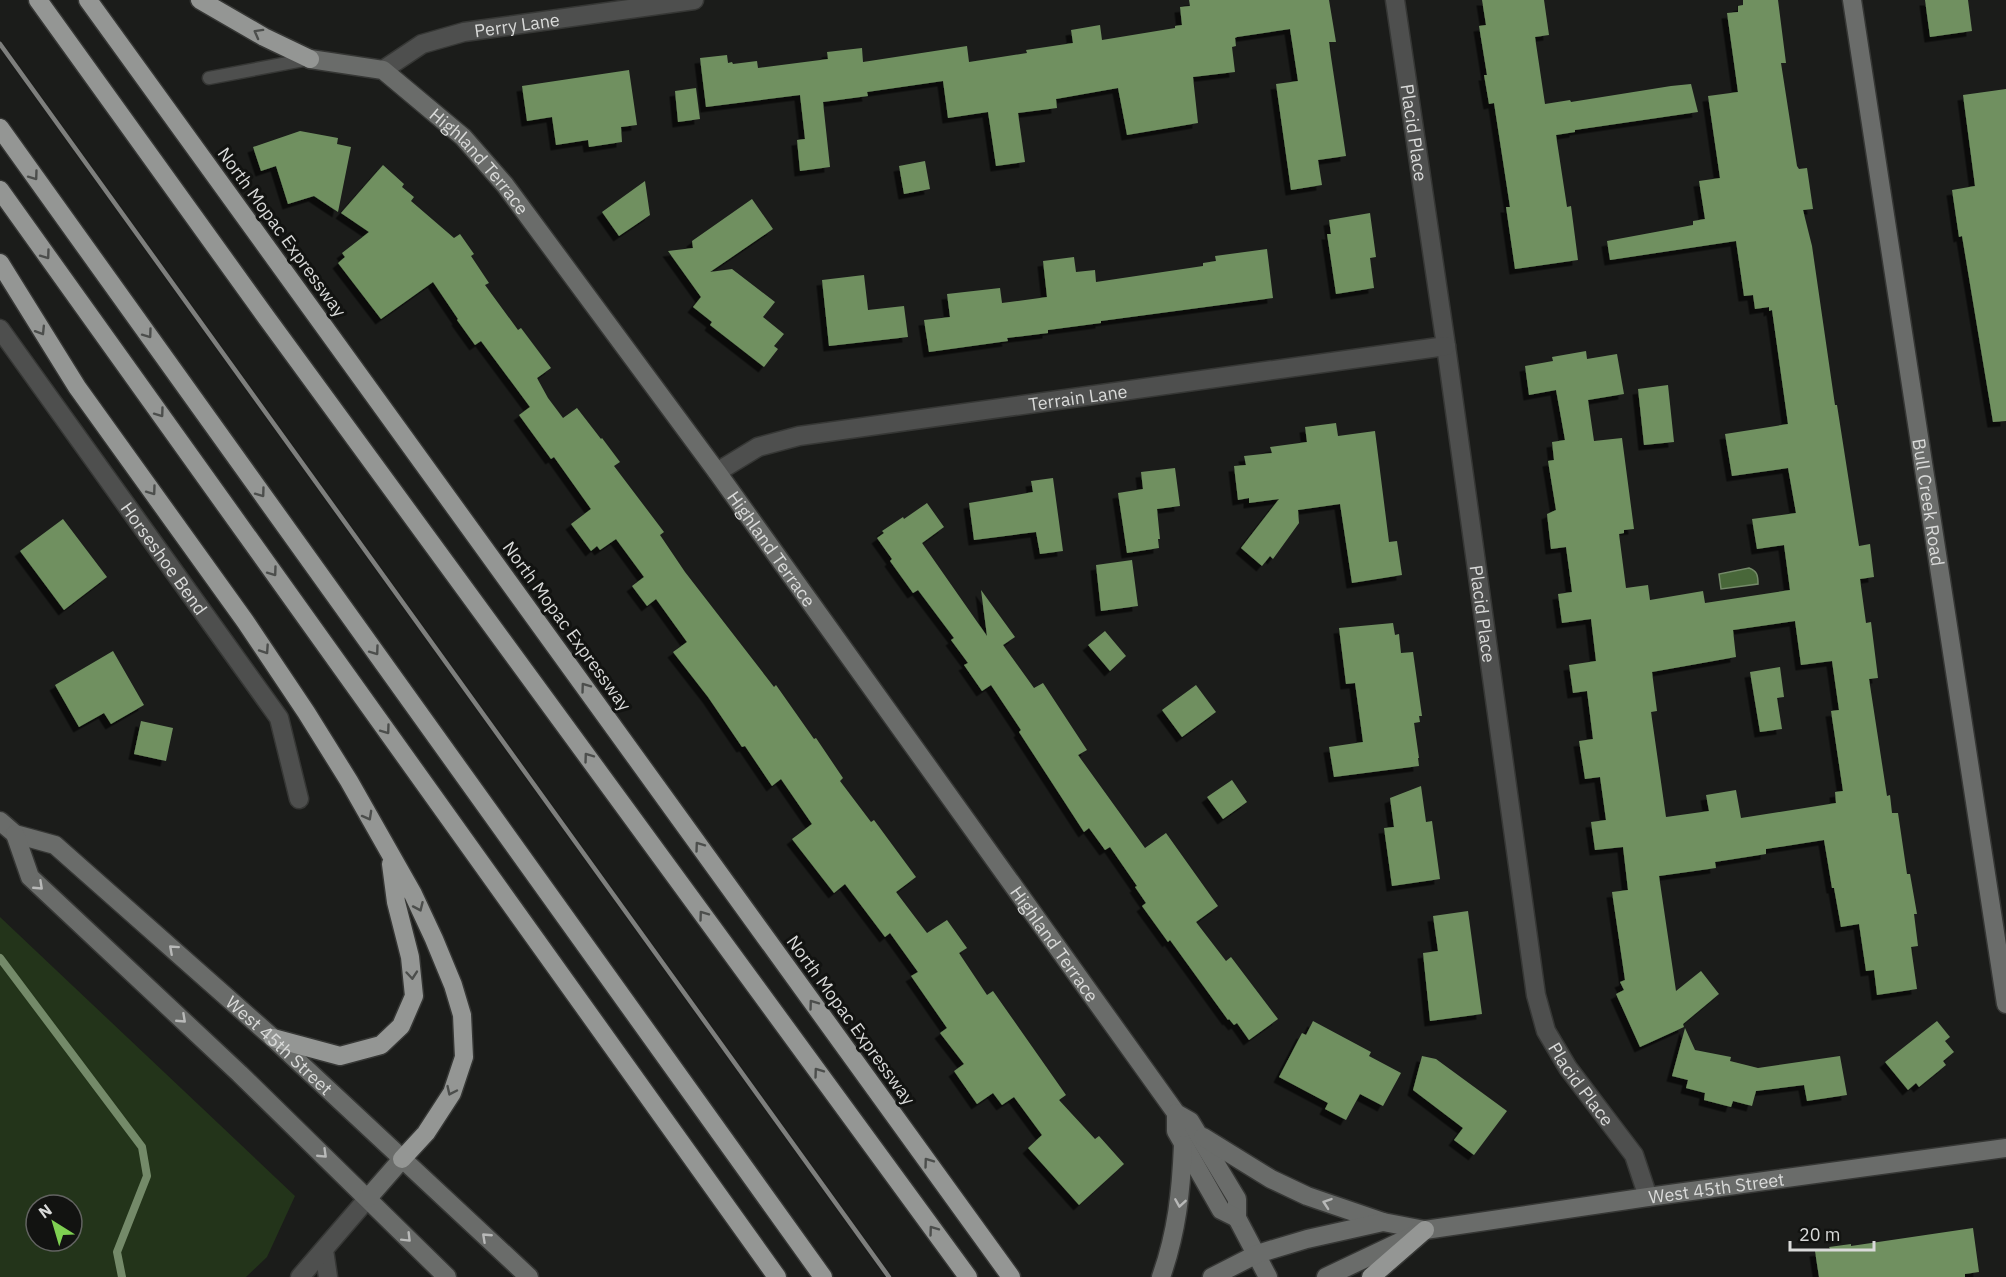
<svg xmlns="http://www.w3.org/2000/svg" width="2006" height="1277" viewBox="0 0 2006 1277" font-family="'IBM Plex Sans',sans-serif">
<defs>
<filter id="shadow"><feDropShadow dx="-5.5" dy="5.5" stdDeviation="0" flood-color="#0009"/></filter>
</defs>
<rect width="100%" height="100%" fill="#1b1c1a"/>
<path fill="#23341a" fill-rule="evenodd" d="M0,917L295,1196L267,1257L246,1277H0ZM36,1205H72V1241H36Z"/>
<path fill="#486739" stroke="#748a69" stroke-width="1.5" d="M1749,568C1757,571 1758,575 1758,584L1721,589L1719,574Z"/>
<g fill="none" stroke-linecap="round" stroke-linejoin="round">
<path stroke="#748a69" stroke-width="8" d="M0,958L142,1147L147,1176L117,1252L122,1277"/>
</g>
<path fill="#709061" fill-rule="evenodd" filter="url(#shadow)" d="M1189,0H1329L1336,42H1329L1331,57L1346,156L1318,160L1322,185L1291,190L1276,84L1298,81L1290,29L1237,37L1235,38L1236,46L1232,47L1235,72L1193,77L1198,123L1127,135L1118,88L1056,99L1057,108L1018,113L1025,162L996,166L988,112L948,118L943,81L867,92L868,96L823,102L830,167L800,171L797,140L805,139L800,95L706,107L700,58L727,55L728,63L732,62L733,64L757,61L758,68L828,59L827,52L862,48L863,62L967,46L969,62L1027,53L1026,50L1073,43L1071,30L1100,25L1102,40L1175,28V26L1182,25L1180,7L1190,6Z
M1482,0H1544L1549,35L1535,37L1545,104L1570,100L1571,102L1671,86L1691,84L1698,112L1575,130V132L1556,135L1567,207L1571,206L1578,260L1515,269L1506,207H1510L1494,103L1489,104L1484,75H1487L1479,26L1486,25Z
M1743,0H1778L1786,63H1781L1797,166L1799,169L1807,168L1813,209L1803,210L1812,246L1835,405H1837L1859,546L1870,544L1874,577L1860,579L1866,623L1871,622L1878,678L1869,679L1887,796L1890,795L1892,813H1898L1907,874H1910L1917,914H1914L1918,946L1911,947L1917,989L1877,995L1874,970L1866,971L1859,924L1841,927L1834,888H1832L1824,840L1766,849V854L1715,862L1716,868L1659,876L1676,991L1701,971L1719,994L1683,1024L1684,1027L1640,1047L1616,994L1624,990L1620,982L1625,980L1612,892L1628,890L1623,847L1595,850L1591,822L1606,820L1600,777L1585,779L1579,741L1593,739L1587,691L1573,693L1569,665L1596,661L1591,619L1562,623L1558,594L1572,592L1566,547L1551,549L1547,514L1556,510L1548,461L1554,460L1552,442L1565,440L1556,390L1529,395L1525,366L1553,361L1552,357L1586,351L1587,359L1617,354L1624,394L1588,400L1594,441L1622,438L1634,529L1624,530V533L1619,534L1626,588L1648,585L1650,600L1703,591L1705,603L1790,590L1784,545L1757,549L1752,519L1796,513L1788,468L1732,476L1725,434L1788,424L1772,310L1769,311V307L1755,309L1753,295L1744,296L1736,241L1610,260L1607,241L1693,225V221L1705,219L1699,181L1720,178L1708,96L1738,92L1727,13L1738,12V6L1743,5ZM1795,621L1801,665L1832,661L1839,710L1831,711L1843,791L1835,792L1836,803L1741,818L1736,790L1706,795L1709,811L1666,817L1651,712L1657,711L1652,672L1736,657L1733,630Z
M1925,0H1968L1972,31L1930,37Z
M629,70L637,125L621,127L622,142L589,147L588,140L556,145L552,117L527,121L522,86Z
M696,88L700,119L678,122L675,91Z
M2006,89V421L1993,422L1962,236L1959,237L1952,190L1975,186L1963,95Z
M300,131L338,138L337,144L351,147L338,212L314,196L288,204L276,166L261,171L253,147Z
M925,161L930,189L904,194L899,166Z
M383,165L404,184L402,187L414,197L411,201L454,238L460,234L474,254L471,256L489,283L485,285L518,330L521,328L551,368L537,378L548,398L563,418L577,408L601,439L602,438L620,462L614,466L664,532L660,535L685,572L774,687L776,685L814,739L816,738L843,778L840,781L871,822L874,820L916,877L896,892L927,933L947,920L967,948L959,953L987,995L993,991L1066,1095L1059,1100L1095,1139L1099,1136L1124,1164L1079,1205L1028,1148L1042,1135L1014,1097L1002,1105L993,1093L977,1104L954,1071L964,1064L940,1033L947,1028L911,976L918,972L890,933L885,937L845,884L834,893L792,839L812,824L781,779L772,786L745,746L742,747L708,697L673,652L687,642L656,599L647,606L632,586L644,577L616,539L600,550L597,546L591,551L571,524L591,509L554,457L551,459L519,415L530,407L481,341L475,345L457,320L458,319L433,282L381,319L338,263L345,257L342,253L369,232L341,213Z
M645,181L650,215L619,236L602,212Z
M752,199L773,229L710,272L732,269L775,302L763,317L784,334L774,346L778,349L764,367L710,325L712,322L693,307L701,297L668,251L693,248L692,241Z
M1370,213L1376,257L1370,258L1374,288L1336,294L1327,234H1331L1329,220Z
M1267,249L1273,298L1101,321V323L1048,330V333L1007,338L1008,341L929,352L924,320L950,317L947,294L1000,288L1002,303L1047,297L1043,261L1074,257L1076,272L1095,270L1096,282L1203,266V263L1216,261L1215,256Z
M864,275L868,310L904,306L908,337L829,346L822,280Z
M1668,385L1674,442L1644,445L1638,389Z
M1336,423L1338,436L1375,431L1389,542L1397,541L1402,575L1352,583L1340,504L1298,510L1299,523L1273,559L1270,556L1262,566L1241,548L1279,499L1249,503V498L1238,500L1234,466L1246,465L1244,456L1272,453L1270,447L1307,442L1305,427Z
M1175,468L1180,506L1157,509L1160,539H1158L1159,548L1127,553L1118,493L1143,489L1141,472Z
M1053,478L1063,551L1040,554L1036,532L974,540L969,503L1033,492L1031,481Z
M927,503L944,527L922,543L987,636L981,590L1015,637L1003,645L1034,688L1043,683L1087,750L1078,755L1145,848L1166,833L1218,906L1196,922L1226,961L1231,957L1278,1019L1249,1040L1237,1023L1234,1025L1229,1019L1228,1020L1170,940L1168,942L1142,906L1146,903L1135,887L1137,886L1110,847L1105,850L1089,828L1084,832L1019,732L1021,730L991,685L982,691L964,665L968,663L951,640L954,638L918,590L913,593L890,561L892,559L877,538L884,533L882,531L903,517L904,519Z
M63,519L107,577L64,610L20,551Z
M1132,560L1138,606L1101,611L1096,565Z
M1393,623L1395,635L1399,634L1401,653L1413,652L1422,716H1419L1420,722L1414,723L1419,758H1418L1419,766L1334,777L1329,747L1363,742L1355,683L1346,684L1339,628Z
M1105,631L1126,656L1110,671L1088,645Z
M113,651L144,705L111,724L104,713L79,727L55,685Z
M1780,667L1784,697L1777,698L1782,729L1760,732L1750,672Z
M1196,685L1216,712L1182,737L1162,710Z
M141,721L173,728L166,761L134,754Z
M1232,780L1247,802L1223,819L1207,797Z
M1421,786L1426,822L1432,821L1440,879L1392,886L1384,828L1394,827L1390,798Z
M1468,911L1482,1014L1430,1021L1423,953L1438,951L1433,916Z
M1313,1021L1371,1052L1369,1056L1401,1073L1383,1106L1360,1094L1346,1120L1325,1109L1328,1103L1279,1077L1302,1033L1306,1035Z
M1937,1021L1950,1037L1945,1041L1954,1052L1943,1061L1946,1065L1919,1087L1916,1083L1908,1090L1885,1062Z
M1685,1028L1695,1050L1731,1057L1730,1061L1758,1068L1840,1056L1847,1095L1807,1101L1804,1085L1756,1091L1752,1106L1733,1101L1731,1107L1704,1100L1705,1093L1686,1088L1688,1080L1672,1076Z
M1422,1056L1436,1059L1507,1111L1474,1155L1454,1140L1463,1128L1413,1090Z
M1973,1228L1979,1272L1965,1274V1277H1819L1815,1251L1830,1249L1829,1247L1851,1244V1246Z"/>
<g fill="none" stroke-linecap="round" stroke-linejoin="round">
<g stroke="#363735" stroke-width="15">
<path id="lane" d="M209,78L309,59"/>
</g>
<g stroke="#363735" stroke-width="21">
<g id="street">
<path id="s1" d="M1395,0L1446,346L1536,995L1546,1031L1568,1068L1634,1155L1648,1197"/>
<path id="s2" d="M383,70L422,44L464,32L694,0"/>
<path id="s3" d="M0,329L279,718L299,799"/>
<path id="s4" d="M717,472L758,447L799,436L1446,346"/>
<path d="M324,1250L328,1277"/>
<path d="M300,1277L368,1198"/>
</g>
</g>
<g stroke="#363735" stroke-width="21">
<g id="secondary">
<path id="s5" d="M1852,0L2006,1004"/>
<path id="s6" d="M310,59L383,70L463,137L505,185L717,472L1176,1113L1190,1121L1237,1199V1218L1268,1277"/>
<path id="s7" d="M0,821L15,834L55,845L273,1038L529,1277"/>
<path d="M15,834L30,877L240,1074L447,1277"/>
<path d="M1176,1113V1131L1221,1210L1237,1218"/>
<path d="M1203,1137L1271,1179L1307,1196L1383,1222"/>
<path d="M368,1198L402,1159"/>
<path d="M1161,1277C1177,1232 1181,1192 1183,1145"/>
<path d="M1212,1277L1257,1254L1307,1239L1383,1222L1425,1230"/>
<path id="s8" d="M1326,1277L1425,1230L1648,1197L2006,1148"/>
</g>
</g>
<g stroke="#363735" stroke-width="21">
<path id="highway" d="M38,0L266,317L968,1277
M88,0L1011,1277
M200,0L264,37L310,59
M0,128L823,1277
M0,190L777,1277
M0,263L77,387L245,621L306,712L349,781L413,894L434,939L453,985L462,1015L464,1057L452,1093L426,1133L402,1159
M273,1038L340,1056L381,1045L401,1026L414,996L410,957L396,902L391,864
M1371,1277L1425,1230"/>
</g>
<use href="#lane" stroke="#4e4f4e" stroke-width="12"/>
<use href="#street" stroke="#4e4f4e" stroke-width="18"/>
<use href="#secondary" stroke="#6a6c6a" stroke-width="18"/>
<use href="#highway" stroke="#949694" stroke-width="18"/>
<path stroke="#7e7f7d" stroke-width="4.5" d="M0,44L889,1277"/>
</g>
<defs><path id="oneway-chevron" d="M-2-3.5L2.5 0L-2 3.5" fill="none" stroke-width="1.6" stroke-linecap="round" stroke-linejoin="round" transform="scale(1.5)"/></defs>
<g stroke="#4c4e4c">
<use href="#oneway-chevron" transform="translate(258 33) rotate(-151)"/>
<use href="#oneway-chevron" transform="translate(34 176) rotate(54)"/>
<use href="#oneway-chevron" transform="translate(46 255) rotate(54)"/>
<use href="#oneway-chevron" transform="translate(41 331) rotate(58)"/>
<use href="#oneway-chevron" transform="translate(148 334) rotate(54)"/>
<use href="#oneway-chevron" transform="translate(160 413) rotate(54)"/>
<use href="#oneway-chevron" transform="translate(152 491) rotate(54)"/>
<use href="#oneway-chevron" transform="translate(261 493) rotate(54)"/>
<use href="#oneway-chevron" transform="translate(273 572) rotate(54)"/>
<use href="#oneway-chevron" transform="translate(265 650) rotate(56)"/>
<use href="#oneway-chevron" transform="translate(375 651) rotate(54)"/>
<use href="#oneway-chevron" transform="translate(585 687) rotate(-126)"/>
<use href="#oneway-chevron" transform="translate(386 730) rotate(54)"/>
<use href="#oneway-chevron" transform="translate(588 757) rotate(-126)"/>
<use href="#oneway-chevron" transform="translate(368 816) rotate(61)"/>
<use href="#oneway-chevron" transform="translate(699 846) rotate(-126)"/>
<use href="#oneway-chevron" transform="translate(419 907) rotate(66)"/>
<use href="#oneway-chevron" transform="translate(703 915) rotate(-126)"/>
<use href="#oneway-chevron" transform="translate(412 975) rotate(85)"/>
<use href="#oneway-chevron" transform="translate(813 1004) rotate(-126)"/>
<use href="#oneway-chevron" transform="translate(818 1072) rotate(-126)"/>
<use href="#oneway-chevron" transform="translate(451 1091) rotate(115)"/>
<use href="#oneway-chevron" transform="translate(928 1162) rotate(-126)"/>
<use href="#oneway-chevron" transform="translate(933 1230) rotate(-126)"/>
</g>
<g stroke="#b8b9b8">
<use href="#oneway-chevron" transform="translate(39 886) rotate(43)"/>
<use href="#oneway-chevron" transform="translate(173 949) rotate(-138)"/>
<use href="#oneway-chevron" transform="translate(182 1019) rotate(43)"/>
<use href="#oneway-chevron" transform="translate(323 1154) rotate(44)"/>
<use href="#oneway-chevron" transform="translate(1180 1203) rotate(99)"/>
<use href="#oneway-chevron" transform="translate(1327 1203) rotate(-161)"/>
<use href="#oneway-chevron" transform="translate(486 1237) rotate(-137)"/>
<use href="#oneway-chevron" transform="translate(407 1238) rotate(45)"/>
</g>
<g text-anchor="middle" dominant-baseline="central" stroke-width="6" stroke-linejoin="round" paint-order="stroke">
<g font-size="18" fill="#d9dad9" stroke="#121311">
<text stroke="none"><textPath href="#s2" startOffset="144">Perry Lane</textPath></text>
<text stroke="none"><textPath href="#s1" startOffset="134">Placid Place</textPath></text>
<text stroke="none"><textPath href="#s6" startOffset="207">Highland Terrace</textPath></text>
<text transform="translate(282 232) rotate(54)">North Mopac Expressway</text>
<text stroke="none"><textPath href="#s4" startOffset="372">Terrain Lane</textPath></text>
<text stroke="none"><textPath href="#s5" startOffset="508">Bull Creek Road</textPath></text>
<text stroke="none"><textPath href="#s6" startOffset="693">Highland Terrace</textPath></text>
<text stroke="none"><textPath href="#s3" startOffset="282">Horseshoe Bend</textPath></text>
<text stroke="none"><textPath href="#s1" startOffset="620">Placid Place</textPath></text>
<text transform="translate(567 626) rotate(54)">North Mopac Expressway</text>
<text stroke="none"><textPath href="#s6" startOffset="1179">Highland Terrace</textPath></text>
<text transform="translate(851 1020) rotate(54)">North Mopac Expressway</text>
<text stroke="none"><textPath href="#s7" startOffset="362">West 45th Street</textPath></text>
<text stroke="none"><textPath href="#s1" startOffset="1106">Placid Place</textPath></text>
<text stroke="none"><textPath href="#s8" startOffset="404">West 45th Street</textPath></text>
</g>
</g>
<g transform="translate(54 1223) rotate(323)"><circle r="28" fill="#121311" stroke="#626361" stroke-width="1.5"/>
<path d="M0-4.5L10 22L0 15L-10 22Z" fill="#7fd052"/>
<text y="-9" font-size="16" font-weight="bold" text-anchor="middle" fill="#d9dad9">N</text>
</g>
<path d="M1790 1241v9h84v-9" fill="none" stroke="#d9dad9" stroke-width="3"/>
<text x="1799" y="1241" font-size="18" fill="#d9dad9" stroke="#121311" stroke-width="4.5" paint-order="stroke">20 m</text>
</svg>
